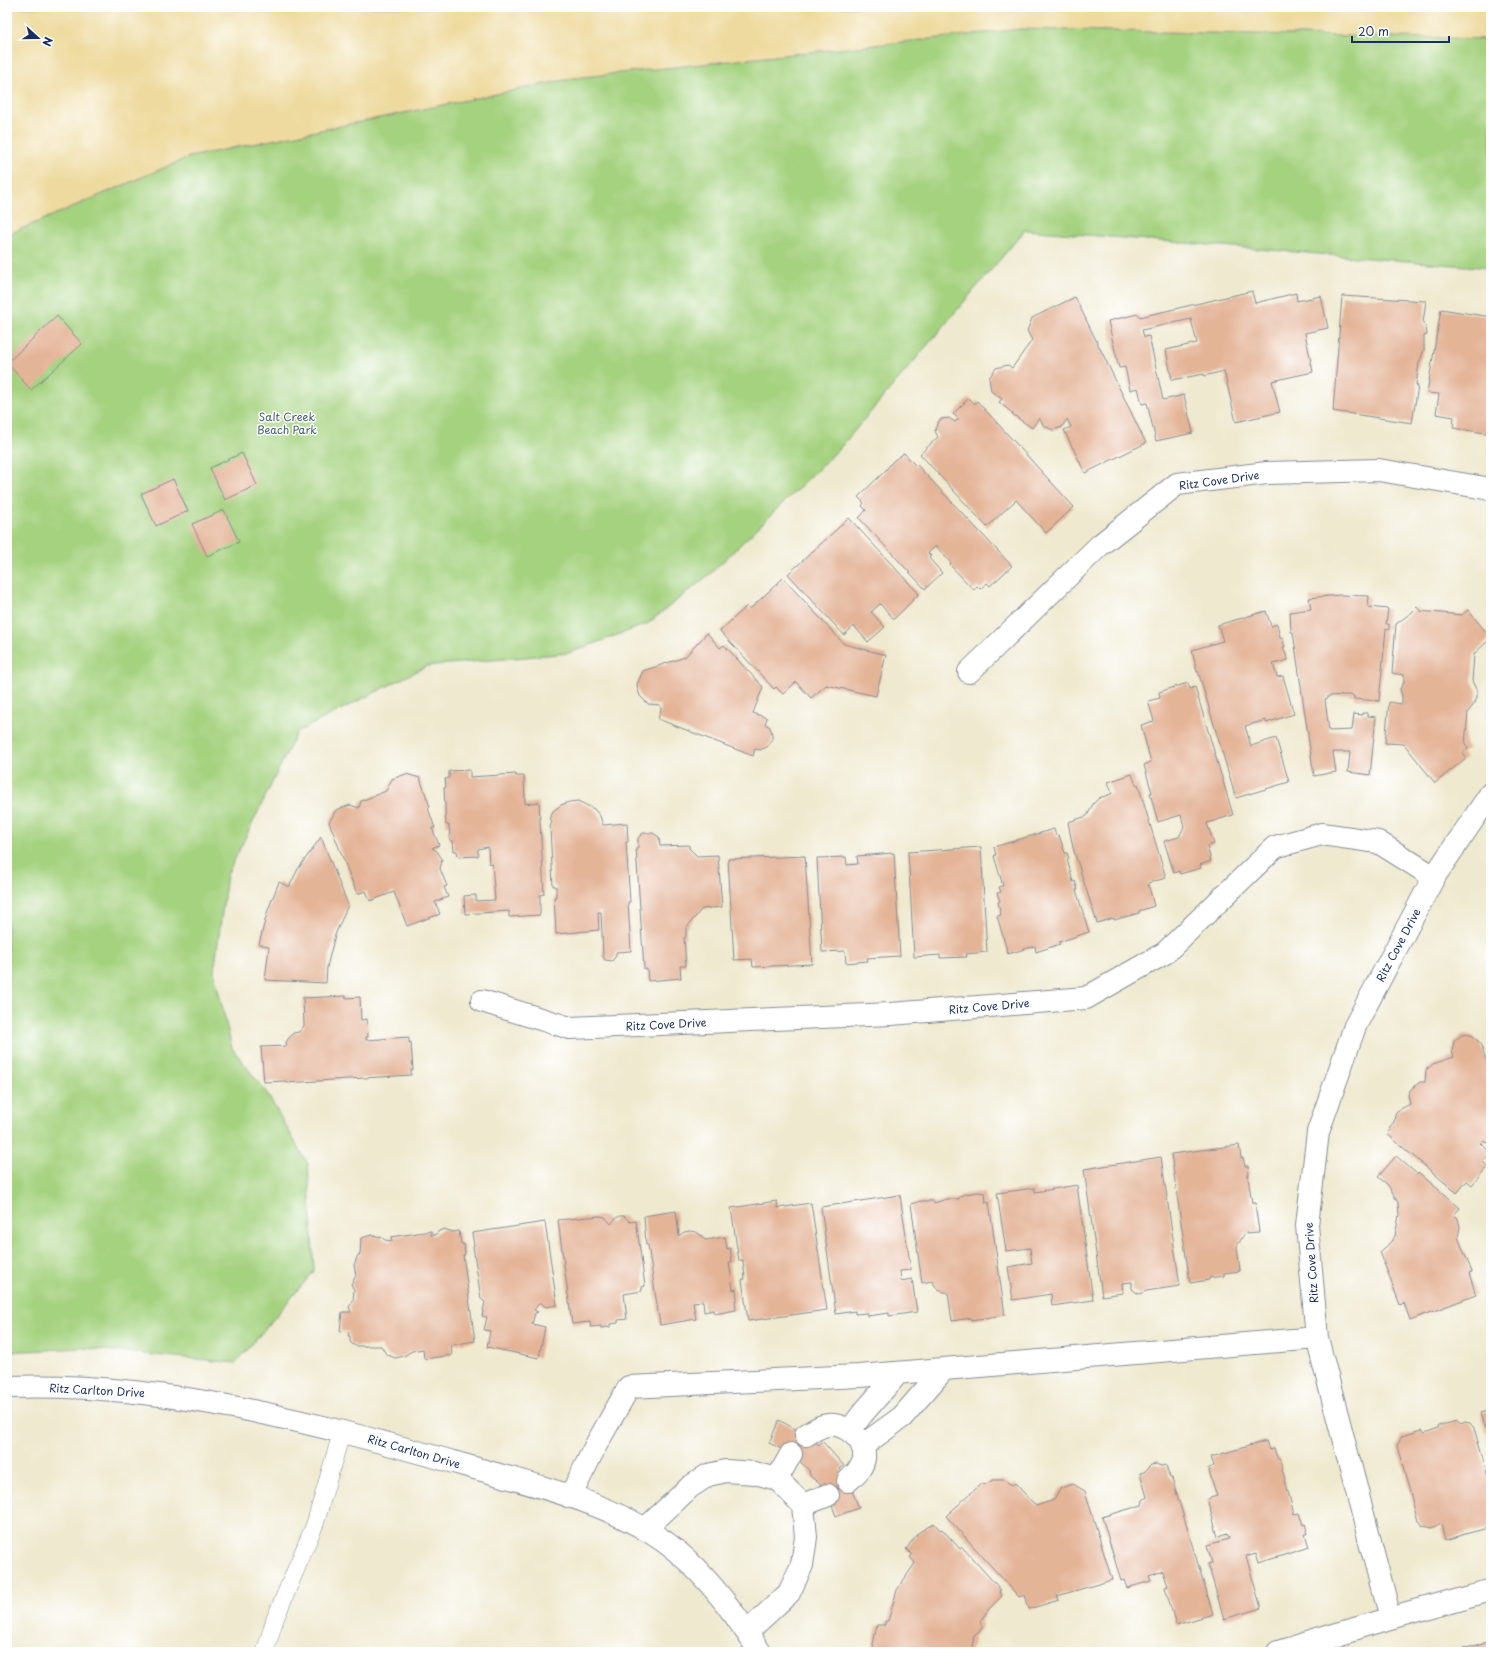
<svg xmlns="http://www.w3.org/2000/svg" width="1498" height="1659" viewBox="0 0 1498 1659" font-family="'Playpen Sans',sans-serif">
<rect width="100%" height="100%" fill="#fff"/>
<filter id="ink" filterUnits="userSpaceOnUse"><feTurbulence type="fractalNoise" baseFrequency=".025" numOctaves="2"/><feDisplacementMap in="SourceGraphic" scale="8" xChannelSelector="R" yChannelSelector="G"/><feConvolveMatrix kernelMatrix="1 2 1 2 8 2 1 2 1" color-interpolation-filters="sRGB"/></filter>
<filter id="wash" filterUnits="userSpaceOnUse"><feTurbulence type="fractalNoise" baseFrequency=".012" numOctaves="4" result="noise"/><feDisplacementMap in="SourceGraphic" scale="16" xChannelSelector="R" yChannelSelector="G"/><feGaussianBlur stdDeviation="0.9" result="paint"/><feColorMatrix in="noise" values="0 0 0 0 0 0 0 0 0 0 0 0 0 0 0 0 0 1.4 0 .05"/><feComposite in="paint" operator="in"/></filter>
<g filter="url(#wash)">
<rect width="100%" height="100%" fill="#efe9cf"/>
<path fill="#a5d27f" stroke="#60806e" d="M1021,29L1491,39V268L1025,230L840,448L710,574L647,624L569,653L427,666L297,732L227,875L214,972L232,1048L266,1092L308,1164L314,1271L236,1363L84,1348L7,1352V235L189,157L574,78Z"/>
<path fill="#eeda9e" stroke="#84847e" d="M7,7H1491V39L1021,29L574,78L189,157L7,235Z"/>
<g id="blocks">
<path fill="#e4b497" d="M1252,291L1255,303L1296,293L1297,301L1321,296L1328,328L1305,333L1313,372L1272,381L1280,412L1236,422L1224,371L1204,376V374L1172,380L1166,350L1197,343L1191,319L1142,330L1144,337L1149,336L1163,400L1184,395L1193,433L1156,441L1147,403L1142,404L1138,388L1130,390L1125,367L1119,368L1108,321L1138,314L1140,317Z
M1342,296L1426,301L1423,323L1426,328L1427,335L1424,336V350L1419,363L1416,385L1418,386L1412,423L1333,411Z
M1075,297L1146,443L1085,473L1064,430L1071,427L1067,419L1062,427L1053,430L1044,426L1039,418L1032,428L1012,414V413L999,402L1002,399L991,391L989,378L996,368L1008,365L1012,368L1032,340L1027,331L1032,318Z
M1441,309L1491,317V434L1453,428L1454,417L1436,414L1439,394L1427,393Z
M57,316L82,344L31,390L7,363Z
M969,398L975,404L977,401L1074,507L1046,533L1016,500L987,527L920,454L938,437L935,431L937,424L941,419L949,418L955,422L959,419L953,414Z
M242,453L257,485L225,500L210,468Z
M904,453L916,466L917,465L1012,566L990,586L987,583L980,589L977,586L974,590L950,565L951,563L936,546L928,553L931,556L929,558L942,573L925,589L859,518L866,510L862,506L864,503L858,497L886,470L893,461Z
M173,479L188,511L156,526L141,494Z
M224,510L239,542L207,556L192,524Z
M849,518L919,594L894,619L880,604L871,612L885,627L868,642L854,626L844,635L788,574Z
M783,578L844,644L886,655L876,696L826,685L811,698L796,682L783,694L776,687L774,689L720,631L747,606L750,609Z
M1339,595L1369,596L1368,607L1388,609L1386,624H1389V630L1386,629L1379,701L1354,699V696L1348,695L1328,696V698L1325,699L1329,731L1352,730L1354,714L1362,715V713H1368V716L1376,717L1370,775L1348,772L1350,752H1333L1336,772L1314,776L1293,632H1291L1290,612L1311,609L1309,598Z
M1417,607L1420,611L1462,615L1468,610L1491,638L1474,654L1472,681L1477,691V697L1475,703L1468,712L1465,744L1469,748L1462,753L1466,758L1435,783L1404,744L1385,743L1389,702L1402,704V696L1400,689L1404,682V675L1392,673L1396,624L1411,613Z
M1266,611L1271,626L1277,624L1280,638H1282L1285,647H1283L1288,660L1273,664L1277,677L1283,676L1294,714L1266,723V720L1245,726L1251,746L1276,738L1289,782L1236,798L1198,671L1197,672L1192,650L1223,641L1218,625Z
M707,633L720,648L724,645L763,687L753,713L767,718L765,724L770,727L772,734V741L767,747L760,750L755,749L753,756L658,719L661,709L660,705L648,704L640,696L638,690L637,684L643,671L685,657Z
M1188,683L1190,689L1195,687L1233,815L1207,823L1214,844L1207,846L1211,861L1200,865L1201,868L1180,874L1179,871L1174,873L1164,841L1179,837L1184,827L1181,815L1158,822L1150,793H1152L1144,765L1151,762L1141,725L1154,721L1148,701L1160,698L1159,692Z
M470,770V777L516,774V776H524L525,804L539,802L544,894L540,895V915L509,917V911L465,914L464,896L476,895V901L495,900L492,863L489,864L488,847L478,849V856L458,857L457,851H454L453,841L450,840L449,825H446L444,788L446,787L445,779L449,778V771Z
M406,774L420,778L430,807L428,808L435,828H432L439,845L432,848L437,851L442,859L440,869L447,886L444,887L448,897L435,902L440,914L407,926L394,892L370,901L366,891L357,894L329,822L336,810L350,805L359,808L361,801L386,791L392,779Z
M1132,774L1136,785L1138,784L1166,878L1148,883L1154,906L1139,911V913L1114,920V918L1097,923L1073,848L1068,822L1087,816L1093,804L1099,798L1111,794L1112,793L1108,782Z
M578,801L594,809L600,816L603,825L627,823L628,842H626L630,902H628L631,951L616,952V956L612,961L605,960L603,956L601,912H598L599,930L556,934L554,897H556V886H553L550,827L552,820L549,819L553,811L561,805L569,802Z
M1054,829L1056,836L1059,835L1065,853H1067L1069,858L1067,859L1073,882L1075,881L1078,890H1076L1089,932L1059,942L1060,944L1036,952L1035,946L1008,954L997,916L1001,915L998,902L1000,901L997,893L1001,892L999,887L1003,886L994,856L996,855L994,847Z
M643,833H653L659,837L660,846L689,845V848L697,856L718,855L722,907L702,909L686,928V937L684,938L686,966H680L681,978L648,981L647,969H644L636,848H638V838Z
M321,837L348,905L335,935L327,967L326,983L265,980L269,947L259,944L267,913L273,897L279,882L289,887L298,869Z
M981,847L987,952L966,954L967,957L940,958V955L914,957L908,852Z
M894,853L900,956L867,958L868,961L846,963L845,951L822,952L817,858L846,857L847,865L858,864L857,856Z
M805,856L812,964L753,967L752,959L734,960L728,859Z
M346,996V998L360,997L361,1020L367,1019L368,1037H366V1040L409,1037V1043L411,1042L413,1070H411V1075L286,1083V1081L264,1082L261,1047L287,1046L286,1042L293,1033L299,1032L304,1026L303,998Z
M1467,1034L1473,1036L1480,1043L1491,1075V1144L1482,1141L1480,1143L1491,1153L1483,1162L1488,1166L1472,1185L1467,1181L1457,1193L1387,1134L1391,1130L1389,1128L1394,1122L1395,1114L1397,1111L1410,1104L1408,1095L1410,1090L1420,1082H1425L1426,1070L1433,1064L1454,1057L1452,1051L1454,1041L1462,1035Z
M1239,1145L1241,1158H1243L1245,1166H1248L1249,1175H1246L1248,1177L1252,1203H1255L1259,1232L1245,1233L1237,1246L1240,1271L1224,1273V1276L1209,1278V1280L1190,1283L1171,1154Z
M1396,1156L1417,1174L1418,1172L1460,1208L1454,1215L1458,1218L1460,1227L1458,1237L1472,1272L1469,1273L1476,1295L1410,1320L1404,1303L1400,1305L1380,1252L1388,1245L1395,1236L1399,1215L1398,1203L1393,1193L1387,1184L1378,1177Z
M1161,1157L1180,1286L1146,1291L1140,1294L1137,1293L1132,1289V1282L1122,1283L1123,1293L1102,1296L1084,1169Z
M1077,1185L1093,1300L1052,1306L1051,1294L1013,1300L1008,1267L1032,1263L1030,1248L1006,1251L997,1193L1035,1188V1192Z
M978,1192L985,1193L986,1203L989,1202L1005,1315L971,1320V1318L952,1321L948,1293L938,1290L932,1281L922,1283L911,1204L922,1201H934V1203L947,1199H959V1197L965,1194Z
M900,1195L911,1270L900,1271L901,1281L912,1279L917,1312L889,1316V1313L867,1316V1313L855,1314V1311L836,1314L821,1207Z
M777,1201L778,1208L811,1203L827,1310L748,1321L742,1280L745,1279L743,1260L739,1261L731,1208Z
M676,1211L679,1236L684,1232L690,1231L696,1232L701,1235L705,1240L725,1237L727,1249L730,1248L732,1262H729L733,1290L736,1289L737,1300H735L736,1310L714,1314L713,1310L704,1312L703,1301L693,1302L696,1319L660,1325L648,1245H646L644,1216Z
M599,1216L605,1217L611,1224L616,1218L620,1216H624L630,1222L636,1221L645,1286L642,1287V1291L624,1294L627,1319L618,1320V1323L610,1324V1327L601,1328V1326L591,1327L590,1322L572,1324L558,1220Z
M545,1222L557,1305L546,1307L540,1302L534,1310L538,1312L535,1313L532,1324L545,1327L539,1358L487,1347L490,1331L484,1330L487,1317L482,1316L485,1302L481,1299L473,1246H474L472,1233Z
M444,1229L453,1232L459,1231L461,1244H464L465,1255H463L475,1341L451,1345L452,1355L424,1359L423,1349L412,1351L404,1356L395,1358L386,1354L381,1346H356L352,1344L350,1342V1336H348L349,1332L340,1331L342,1312H351L349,1307L353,1301L354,1290L351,1284L356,1276L354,1265L358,1255H360L361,1238L372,1235L381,1237L385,1240L392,1241L391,1237L431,1231V1235H435L439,1231Z
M1491,1410V1447L1481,1413Z
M779,1420L806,1435L819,1445L823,1442L844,1466L840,1469L848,1481L859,1508L836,1516L828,1495L821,1485L810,1476L809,1470L797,1459L784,1450L769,1443Z
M1456,1421L1461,1425L1464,1422L1470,1423L1474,1428L1491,1487V1527L1445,1540L1441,1524L1436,1527L1431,1529L1421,1526L1418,1521L1397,1446L1402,1436L1422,1430L1425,1433L1438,1428L1439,1426Z
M1266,1441L1269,1450L1274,1449L1277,1457L1280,1459L1282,1467L1281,1472H1283L1294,1514L1299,1513L1303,1525L1305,1524L1308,1534H1305L1309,1547L1259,1563L1256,1553L1246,1556L1261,1608L1224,1619L1208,1564L1212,1563L1207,1545L1229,1539L1227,1534L1218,1537L1207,1499L1217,1496L1208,1468L1214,1466L1211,1457Z
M1156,1464L1161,1466L1166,1465L1170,1478H1172L1213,1614L1176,1625L1165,1587L1168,1586L1163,1571L1149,1576L1151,1581L1127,1588L1124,1580L1121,1581L1102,1517L1142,1505L1143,1500L1147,1497L1140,1473L1144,1472L1151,1465Z
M993,1480H1003L1012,1485L1015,1483L1036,1506L1054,1500L1061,1488L1073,1484L1085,1491L1112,1580L1057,1596L1059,1600L1029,1609L1025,1595L1019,1597L946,1516L982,1483L984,1485Z
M934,1523L940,1530L942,1529L960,1549L962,1547L1001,1590L999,1591L1002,1596L988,1610L981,1620L982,1628L977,1634L974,1636L971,1652H874L873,1644L877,1625H885V1621H888L897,1590L915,1563L910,1557L912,1555L906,1549L918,1533Z
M1491,1641V1652H1464L1463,1649Z"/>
</g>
</g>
<g filter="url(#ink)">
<use href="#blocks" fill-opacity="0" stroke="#858c96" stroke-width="1"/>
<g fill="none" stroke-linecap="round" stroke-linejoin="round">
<g stroke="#858c96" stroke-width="18">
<path id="service" d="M265,1652L275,1619L315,1524L342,1431"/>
</g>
<g stroke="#858c96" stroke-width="24">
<path id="minor" d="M969,672L1100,545L1177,484L1267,473L1379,470L1491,489
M482,1001L570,1028L891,1014L1086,998L1165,953L1275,847L1322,834L1378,842L1434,877
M850,1430L863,1413L898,1373
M806,1435C811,1432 817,1428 823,1426C842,1420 866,1438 864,1458C863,1468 855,1474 848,1481
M862,1446L902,1417L943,1370
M777,1479L791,1454
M570,1497L597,1443L629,1387L859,1376L1317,1338
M803,1505L828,1495
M645,1529L690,1487L708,1475L726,1471L755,1473L777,1479L803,1505L806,1537L802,1565L789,1593L747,1632
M1390,1618L1317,1338L1307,1225L1318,1132L1355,1026L1434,877L1491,793
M1278,1652L1390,1618L1491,1590"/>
</g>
<g stroke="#858c96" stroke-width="24">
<path id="tertiary" d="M7,1387C163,1381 315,1423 464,1465C530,1484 610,1502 665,1542C703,1569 735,1613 760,1652"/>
</g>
<use href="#service" stroke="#fff" stroke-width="17"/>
<use href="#minor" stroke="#fff" stroke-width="22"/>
<use href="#tertiary" stroke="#fff" stroke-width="22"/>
</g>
</g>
<g text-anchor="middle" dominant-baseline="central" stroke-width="3" stroke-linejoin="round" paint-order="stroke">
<g font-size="11" fill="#446068" stroke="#fff">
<text x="287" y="416">Salt Creek<tspan x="287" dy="13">Beach Park</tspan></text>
</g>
<g font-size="11" fill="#1b2f5e" stroke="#fff">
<text transform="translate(1219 480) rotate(-8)">Ritz Cove Drive</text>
<text transform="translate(1398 945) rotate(-62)">Ritz Cove Drive</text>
<text transform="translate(989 1006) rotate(-5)">Ritz Cove Drive</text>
<text transform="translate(666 1024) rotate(-3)">Ritz Cove Drive</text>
<text transform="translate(1311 1263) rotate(-94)">Ritz Cove Drive</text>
<text transform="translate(97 1390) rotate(3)">Ritz Carlton Drive</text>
<text transform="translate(414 1451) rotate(16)">Ritz Carlton Drive</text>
</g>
</g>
<rect width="1498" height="1659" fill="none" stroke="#fff" stroke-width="24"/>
<g transform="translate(38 38) rotate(111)" stroke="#ffffff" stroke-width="3" paint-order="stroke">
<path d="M0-3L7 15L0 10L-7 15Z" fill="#1b2f5e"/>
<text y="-6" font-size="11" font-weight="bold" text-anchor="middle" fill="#1b2f5e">N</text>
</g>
<path d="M1352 36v6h97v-6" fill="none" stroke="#1b2f5e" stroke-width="2"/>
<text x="1358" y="36" font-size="12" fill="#1b2f5e" stroke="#ffffff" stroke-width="3" paint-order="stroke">20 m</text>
</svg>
